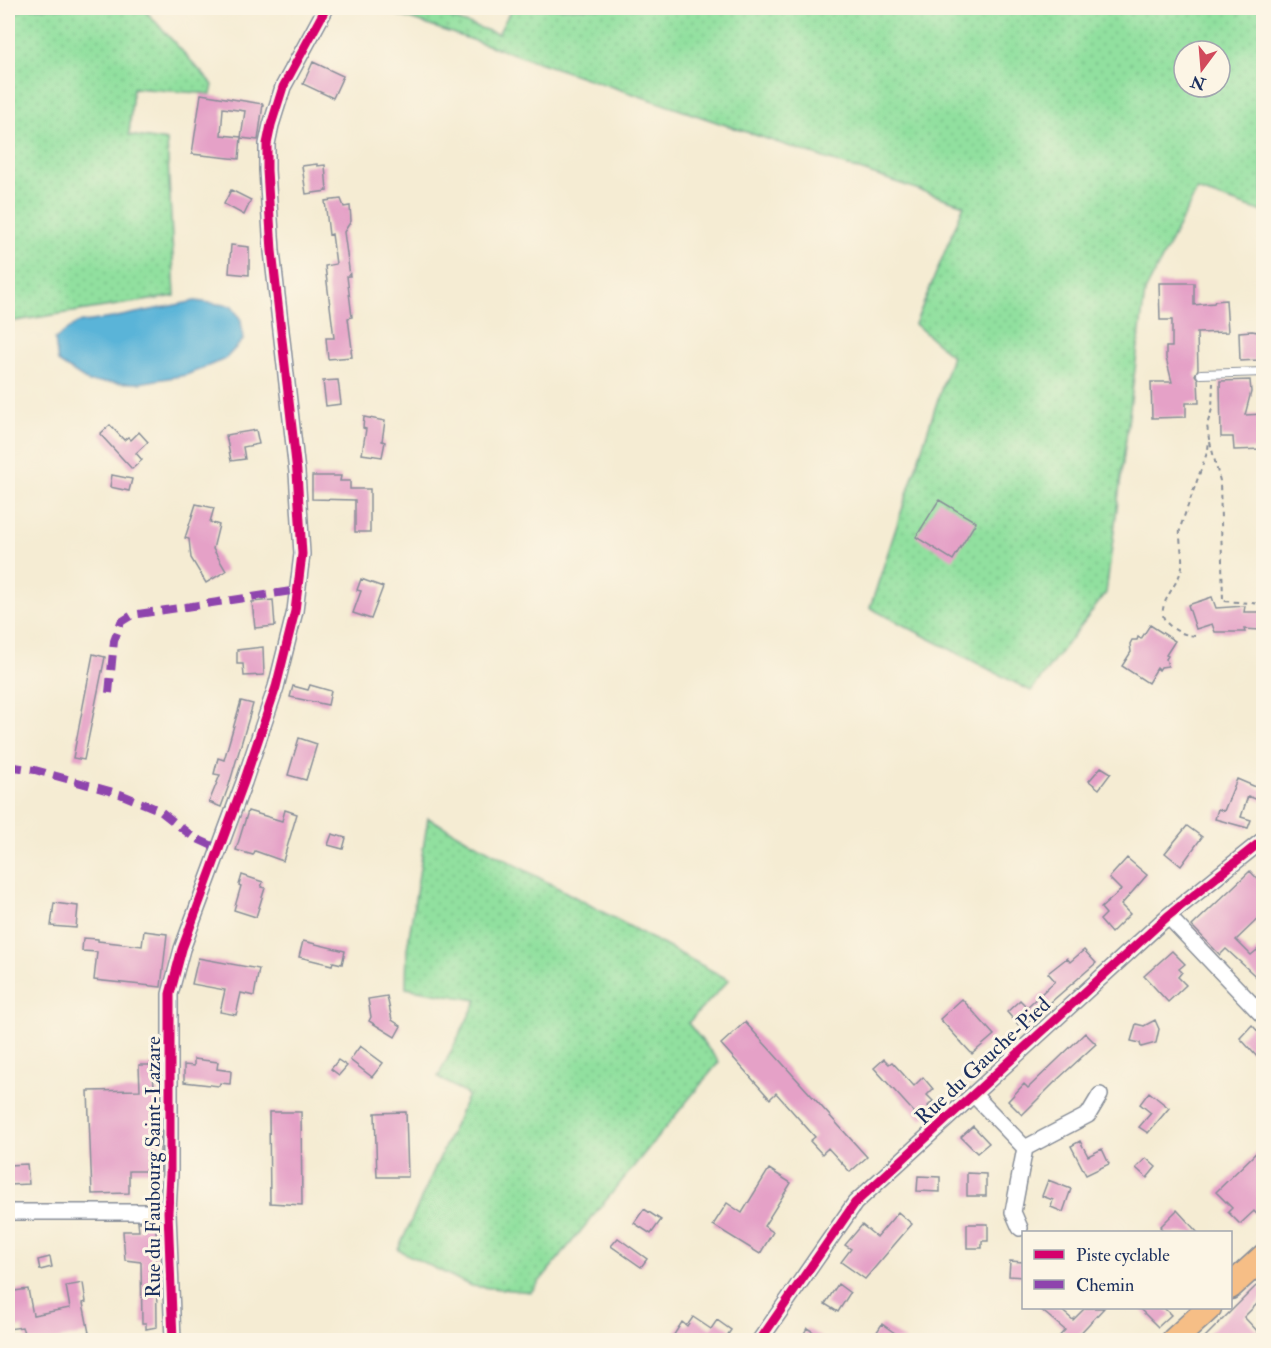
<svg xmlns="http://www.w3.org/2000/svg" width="1271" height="1348" viewBox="0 0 1271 1348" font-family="'IM FELL Double Pica',serif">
<defs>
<pattern id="grass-dots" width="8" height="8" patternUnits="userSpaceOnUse" patternTransform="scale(1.5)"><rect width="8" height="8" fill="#91e09f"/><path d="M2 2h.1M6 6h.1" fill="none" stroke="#7cc08b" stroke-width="1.8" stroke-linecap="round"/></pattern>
</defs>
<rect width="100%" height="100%" fill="#fcf5e5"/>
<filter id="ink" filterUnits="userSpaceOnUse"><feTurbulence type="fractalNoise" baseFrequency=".0167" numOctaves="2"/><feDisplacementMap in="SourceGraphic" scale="12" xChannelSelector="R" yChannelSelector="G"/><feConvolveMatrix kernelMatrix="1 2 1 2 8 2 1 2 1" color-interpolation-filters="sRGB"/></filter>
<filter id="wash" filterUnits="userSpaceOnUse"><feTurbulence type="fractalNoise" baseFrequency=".008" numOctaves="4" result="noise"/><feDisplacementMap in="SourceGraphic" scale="24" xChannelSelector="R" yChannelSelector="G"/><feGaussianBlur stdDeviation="1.35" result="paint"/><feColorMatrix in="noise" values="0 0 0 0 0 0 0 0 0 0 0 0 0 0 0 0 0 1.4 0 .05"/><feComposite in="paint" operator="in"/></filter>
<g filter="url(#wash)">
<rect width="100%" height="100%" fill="#f5ecd3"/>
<path fill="url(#grass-dots)" stroke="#56887e" stroke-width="1.5" fill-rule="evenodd" d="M28,8H143L213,85L211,94L133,88L129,135L167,141L175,296L8,322V16Z
M377,8H421L498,34L512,8H913L930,17L936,8H1263V212L1197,190L1145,292L1106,593L1031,691L870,608L952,356L915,324L964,205ZM1184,51H1220V87H1184Z
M428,818L729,980L688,1023L719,1062L531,1292L471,1286L398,1250L468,1095L438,1077L477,1000L406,988L407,949Z"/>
<path fill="#5ab4d8" stroke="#3a729b" stroke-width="1.5" d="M195,301L232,306L241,320L243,340L225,359L186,375L139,383L89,382L58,362L55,339L77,323L112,318Z"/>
<g id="blocks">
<path fill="#e5a1c7" d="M313,62L343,76L333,98L303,84Z
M201,94L263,104L258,140L241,138L245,111L223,108L221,135L241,137L239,159L192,154Z
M317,164V166L325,165L327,191L306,194L302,166Z
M231,190L251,200L244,215L224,204Z
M341,199L344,207L350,206L351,221L344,232L350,276H347L352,317L348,318L352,349L351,350L352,357L328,359L326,338H334L325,266L336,264L332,234L329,235L325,201Z
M231,245L249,247V275L229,273Z
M1159,283H1194V305L1214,303L1215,301L1226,300L1228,332L1197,333L1198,369L1195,375L1198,379L1199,403H1186V417L1152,418L1151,382H1172L1166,358V347H1172V320H1160Z
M1252,331L1263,333V354L1259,360L1240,361L1239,332Z
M338,380L341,404L326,406L323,381Z
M1250,380L1251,392L1245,415L1263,414V449L1234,450L1233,437H1221L1220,381Z
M364,417L385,421L382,441L385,442L382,457L362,454L366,429L363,428Z
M110,425L124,440L128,437L131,440L139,432L148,442L136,453L142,460L132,469L100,434Z
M256,430L259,444L243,447L245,459L231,461L226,435Z
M112,475L132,479L129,491L110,487Z
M312,476H341L340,481H350V489H370V532H355V500L312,499Z
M939,500L976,522L953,560L916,537Z
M196,504L214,508L210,522L219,525L213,549L226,571L206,583L191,558L189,539L185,538Z
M361,579L383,587L371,619L353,613L361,591L357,590Z
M1212,597L1216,608L1245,606L1244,612H1263V628L1261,630L1244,629L1245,632H1215L1212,624L1196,629L1188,605Z
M273,600L275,626L255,628L252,602Z
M1150,625L1175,641L1166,655L1168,656L1166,659L1168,666L1161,667L1159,670L1157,668L1148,683L1122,666L1131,652L1130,644L1132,640H1137L1138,637L1141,639Z
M263,647L264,675L244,676L243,664H237V650Z
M93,654L105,657L84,760L73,758Z
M310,685L331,691L328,705L290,697L293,686L308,690Z
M241,701L253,704L229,785L221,807L209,802L220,775L214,774L218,758L224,760Z
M299,738L317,744L306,780L288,775Z
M1101,767L1111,773L1099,789L1089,781Z
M1237,779L1263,790V802L1248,796L1241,817L1251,820L1248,828L1215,819L1218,809L1224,811Z
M285,810L297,814L283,861L255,851L253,855L236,850L248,811L282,821Z
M1187,826L1202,837L1181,866L1165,853Z
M332,834L346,838L343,849L328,845Z
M1127,858L1147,875L1121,905L1130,914L1111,933L1100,920L1106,914L1101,908L1121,890L1109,878Z
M1250,871L1263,885V914L1236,940L1251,955L1257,950L1263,957V983L1226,949L1220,955L1192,926Z
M242,875L263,882L261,887L265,888L256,917L234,910L241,886L239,885Z
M54,903L78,906L76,928L51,926Z
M144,931L167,934L161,987L94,980L97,952L82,951L83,938L98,939V941L142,946Z
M303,941L345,951L342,964L333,962L332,965L299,957Z
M1084,950L1096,963L1021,1028L1007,1012L1020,1000L1027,1007L1055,981L1048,973L1067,958L1070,962Z
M1172,951L1185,964L1179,969L1182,972L1178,977L1186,985L1168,1002L1144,976Z
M198,958L259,969L254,996L241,993L236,1015L220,1012L225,990L192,984Z
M387,996L392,1020L401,1026L395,1037L369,1021L371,1017L368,999Z
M962,999L994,1035L972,1054L940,1019Z
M1155,1020L1159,1029L1156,1043L1141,1047L1140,1043L1131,1041L1136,1024L1144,1026Z
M745,1022L867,1157L850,1172L828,1148L822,1154L810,1141L815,1137L776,1093L770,1099L721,1044Z
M1252,1025L1263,1037V1053L1258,1058L1240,1038Z
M1085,1033L1096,1044L1058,1079L1022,1115L1008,1101L1024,1084L1028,1088Z
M360,1046L383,1063L372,1077L350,1060Z
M194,1059L218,1062L217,1069L231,1071L230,1084L220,1083L219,1086L184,1082V1065L194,1066Z
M884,1059L889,1064L892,1062L914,1086L923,1077L933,1089L927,1095L933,1101L928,1106L932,1111L921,1120L874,1068Z
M338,1060L347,1066L339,1075L331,1069Z
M139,1065H153L154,1089L160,1093V1171H129V1193L92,1194L88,1091L140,1090Z
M1149,1092L1169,1108L1148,1133L1139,1127L1151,1113L1140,1104Z
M269,1112H301L302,1205L270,1203Z
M406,1112L408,1177H377L375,1113Z
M973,1126L989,1143L977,1153L961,1137Z
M1080,1141L1088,1156L1102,1149L1109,1164L1086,1175L1071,1146Z
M1263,1146V1221L1254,1211L1240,1224L1228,1212L1232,1208L1216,1192Z
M1146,1158L1156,1167L1147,1178L1136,1168Z
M27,1164L29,1184L8,1185V1165Z
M769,1169L791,1183L764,1226L773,1232L760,1254L713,1225L727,1203L742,1213Z
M967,1173L986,1174V1196H967Z
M918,1176L940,1177V1192L917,1191Z
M1048,1180L1071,1189L1063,1212L1051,1207L1053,1200L1042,1196Z
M644,1209L661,1220L651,1234L634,1223Z
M1177,1210L1198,1233H1165L1160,1227Z
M898,1212L912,1224L865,1279L841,1262L851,1249L845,1245L862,1225L877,1237Z
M138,1222H156L157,1327L146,1329V1323H142L141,1262L125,1260L123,1231H139Z
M967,1224H988V1241H982V1248H967Z
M618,1238L647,1259L641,1267L611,1246Z
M50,1257L52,1267L40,1270L38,1260Z
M1010,1261L1023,1262V1277L1009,1276Z
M83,1283L86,1302L83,1303L89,1333L49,1341H27L22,1327L8,1329V1292L28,1289L33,1315L70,1308L66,1286Z
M838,1284L850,1293L838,1312L825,1304Z
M1257,1285L1263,1292V1298L1244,1317L1263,1337V1341H1201Z
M1039,1308H1059L1073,1320L1085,1308H1104L1073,1341H1055L1065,1330Z
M1139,1308H1164L1171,1315L1158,1327Z
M693,1317L711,1329L717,1320L731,1330L725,1339L727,1341H670L682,1322L687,1326Z
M882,1324L906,1341H871Z
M807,1328L827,1341H800Z"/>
</g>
</g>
<g filter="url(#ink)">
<use href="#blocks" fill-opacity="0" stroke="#888e98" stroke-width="1.5"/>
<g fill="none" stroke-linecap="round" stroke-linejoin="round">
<g stroke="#888e98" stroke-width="10">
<path id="service" d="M1201,374L1264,372"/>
</g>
<g stroke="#888e98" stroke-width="18">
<path id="minor" d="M1168,916L1264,1017
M974,1095L1025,1148
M8,1212H168
M1020,1228L1013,1212L1025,1148L1088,1115L1100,1095
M173,1340L168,1212L170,1174V994L182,949L244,782L276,687L295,611L302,554L297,472L272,251L267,170V144L271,125L283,87L326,8
M760,1340L855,1203L1168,916L1264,839"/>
</g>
<g stroke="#888e98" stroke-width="27">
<path id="primary" d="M1230,1287L1264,1256
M1174,1340L1209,1308"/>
</g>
<path stroke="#888e98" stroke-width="2" stroke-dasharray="4.5 4.5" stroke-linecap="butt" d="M1210,442L1220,481L1223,601L1264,604
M1195,636C1185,635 1177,632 1169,625C1150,608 1180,586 1182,566C1183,554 1179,540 1180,528L1208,450L1209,439L1207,425L1212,409L1213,383"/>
<use href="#service" stroke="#fff" stroke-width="8"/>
<use href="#minor" stroke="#fff" stroke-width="15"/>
<use href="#primary" stroke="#f6be86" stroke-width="24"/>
<path stroke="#8e44ad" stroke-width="8" stroke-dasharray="15 8" stroke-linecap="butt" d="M109,693L114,641L121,622L132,615L298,590
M8,766L35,770L120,794L159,810L193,837L219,849"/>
<g stroke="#fcf5e5" stroke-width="13">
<path id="cycleway" d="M173,1340L168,1212L170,1174V994L182,949L244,782L276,687L295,611L302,554L297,472L272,251L267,170V144L271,125L283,87L326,8
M760,1340L855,1203L1168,916L1264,839"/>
</g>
<use href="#cycleway" stroke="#d6006c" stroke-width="9"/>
</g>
</g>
<g text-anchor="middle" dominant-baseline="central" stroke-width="6" stroke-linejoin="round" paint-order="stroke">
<g font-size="21" fill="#1b2f5e" stroke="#fcf5e5">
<text transform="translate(983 1061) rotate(-43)">Rue du Gauche-Pied</text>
<text transform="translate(153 1167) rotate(-90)">Rue du Faubourg Saint-Lazare</text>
</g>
</g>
<rect width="1271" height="1348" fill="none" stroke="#fcf5e5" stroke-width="30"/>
<rect x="1022" y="1231" width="210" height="78" fill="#fcf5e5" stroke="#a2a6af" stroke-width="1.5"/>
<rect x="1034" y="1250" width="30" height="9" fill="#d6006c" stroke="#a2a6af" stroke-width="1.5"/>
<text x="1076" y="1261" font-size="18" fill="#1b2f5e">Piste cyclable</text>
<rect x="1034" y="1280" width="30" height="9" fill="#8e44ad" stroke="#a2a6af" stroke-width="1.5"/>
<text x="1076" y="1291" font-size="18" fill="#1b2f5e">Chemin</text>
<g transform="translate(1202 69) rotate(196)"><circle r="28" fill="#fcf5e5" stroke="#a2a6af" stroke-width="1.5"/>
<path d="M0-4.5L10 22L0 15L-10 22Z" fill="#d1495b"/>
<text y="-9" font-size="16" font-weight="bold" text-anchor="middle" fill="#1b2f5e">N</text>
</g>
</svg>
